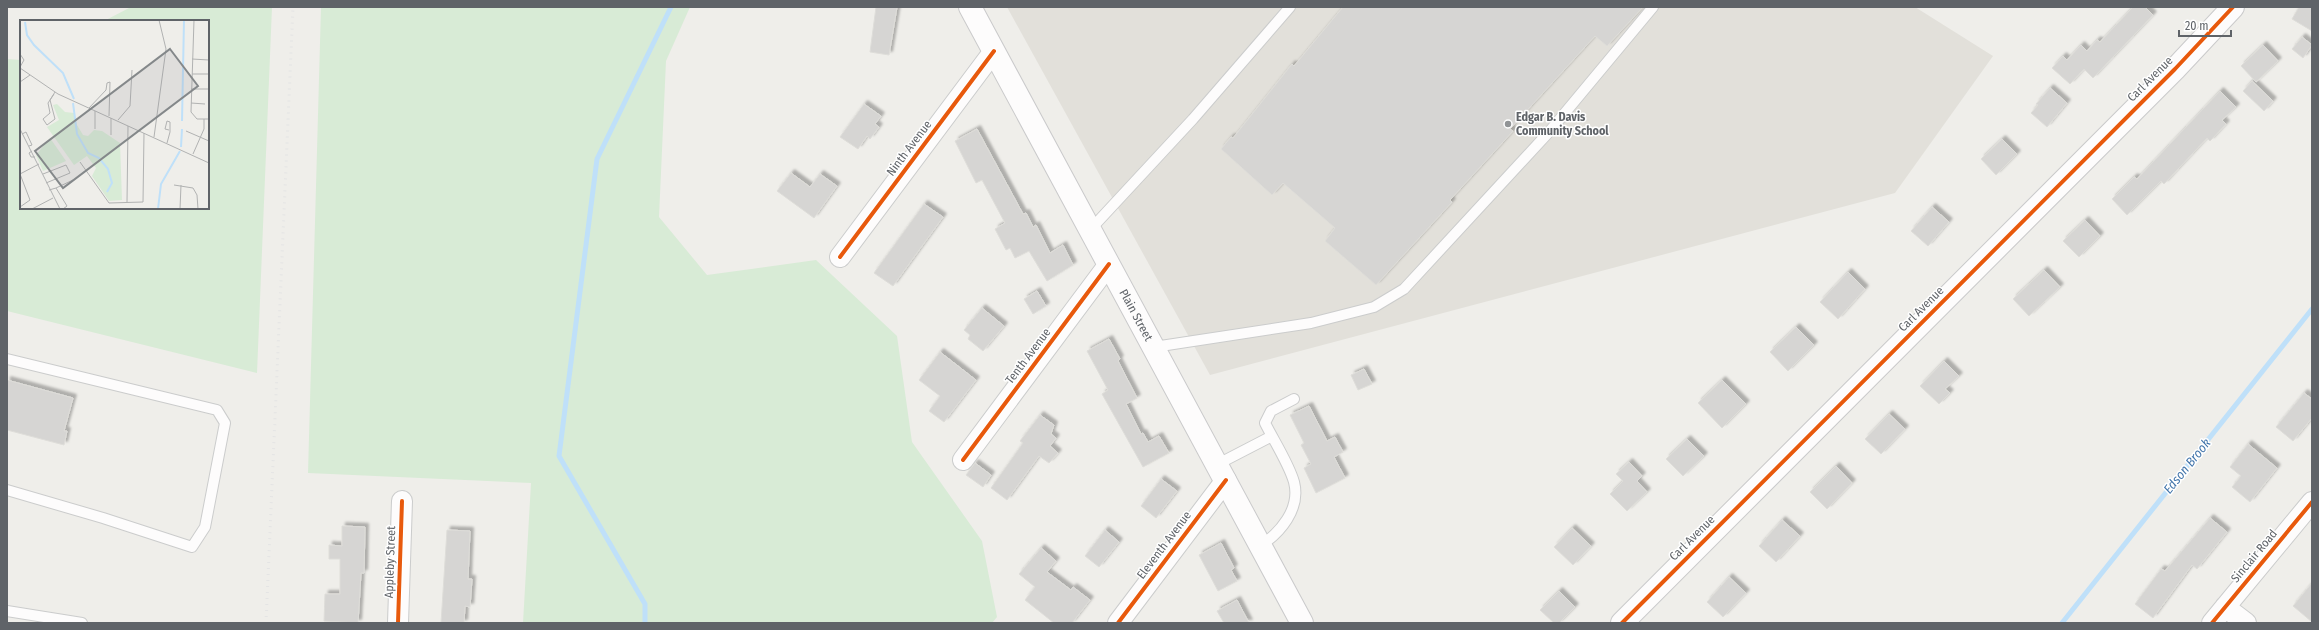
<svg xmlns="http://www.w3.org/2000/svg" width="2319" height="630" viewBox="0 0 2319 630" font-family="'Fira Sans Condensed',sans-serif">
<defs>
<filter id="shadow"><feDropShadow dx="3.5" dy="-3.5" stdDeviation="1" flood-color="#0004"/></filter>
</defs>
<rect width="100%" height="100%" fill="#efeeea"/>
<path fill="#e2e0da" d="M1007,7H1915L1993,56L1895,193L1210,375Z"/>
<path fill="#d8ebd6" d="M131,7H272L257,373L7,311V59L21,60V208H208V21H104Z
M321,7H690L666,61L659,217L707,275L816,260L897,336L912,442L982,541L997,617L992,623H523L531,483L308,473Z"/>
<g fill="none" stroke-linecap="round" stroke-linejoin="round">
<path stroke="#bfe0f9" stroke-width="5" d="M645,623V604L559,456L597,159L671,7
M2062,623L2312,309"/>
</g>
<path fill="#d6d5d3" stroke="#deddd9" filter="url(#shadow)" d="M876,7H897L889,55L870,52Z
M1343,7H1643L1607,46L1595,36L1510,129L1513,131L1450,200L1452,202L1376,285L1325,241L1335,228L1283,183L1272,195L1221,149L1231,137L1233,138L1292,64L1294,66Z
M2133,7H2145L2153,15L2093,78L2084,69L2070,84L2052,68L2063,56L2067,60L2081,45L2087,51L2097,40L2100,42Z
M2299,7H2312V31L2292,19Z
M2302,37L2312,45L2303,58L2292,49Z
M2263,45L2278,61L2256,82L2241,66Z
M2252,81L2273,101L2264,111L2243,91Z
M2050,88L2067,103L2047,127L2031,113L2038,105L2036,104Z
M2220,91L2236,107L2222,120L2226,124L2210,141L2207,138L2164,184L2161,181L2127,215L2112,199L2134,177L2137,179Z
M864,104L881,116L875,124L879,127L870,139L867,136L858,149L840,137Z
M977,129L1023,214L1026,213L1033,227L1036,225L1050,253L1063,245L1073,265L1047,281L1029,251L1015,258L1010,248L1006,250L995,229L1005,223L982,180L976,183L955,141Z
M2002,139L2017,154L1996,175L1981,159Z
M791,173L810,187L820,174L837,186L814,218L777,191Z
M924,204L943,217L893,286L874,273Z
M1932,207L1949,222L1928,246L1911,231Z
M2085,220L2100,236L2079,257L2063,241Z
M2044,270L2060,287L2029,316L2013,299Z
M1848,272L1865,289L1838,319L1820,302Z
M1037,291L1046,306L1033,314L1024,299Z
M982,308L1004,326L983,351L968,339L970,335L964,330Z
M1796,327L1814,345L1788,371L1770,352Z
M1109,339L1120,359L1118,361L1137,398L1126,404L1141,434L1143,433L1148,442L1159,436L1169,453L1143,467L1102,394L1108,390L1087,351Z
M940,352L976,380L944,422L929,411L940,396L919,380Z
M1944,361L1959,376L1945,389L1950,393L1939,404L1920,386Z
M1364,369L1372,384L1358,390L1351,375Z
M7,380L73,398L64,431H67L64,445L7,430Z
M1722,380L1746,404L1722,428L1698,403Z
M2304,393L2312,399V418L2293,441L2276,427Z
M1309,406L1327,441L1335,437L1343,452L1334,457L1345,478L1316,493L1304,468L1311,464L1301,445L1304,443L1290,415Z
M1889,414L1905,429L1881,454L1865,439Z
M1040,415L1054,425L1051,434L1056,438L1050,446L1058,453L1049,463L1039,456L1007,500L991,488L1023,443L1020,441Z
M1687,439L1704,456L1683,476L1666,459Z
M2248,444L2277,468L2250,502L2232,487L2241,476L2230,467Z
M1629,462L1642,476L1637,481L1647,492L1627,511L1610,494L1623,481L1616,474Z
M975,463L991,475L983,487L966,475Z
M1836,466L1852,483L1827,509L1810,492Z
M1161,479L1177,491L1156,518L1141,506Z
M2210,518L2227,532L2197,569L2192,565L2153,618L2135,604L2161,569L2165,571Z
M1782,520L1800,536L1776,562L1759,546Z
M342,526L365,527L364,573H361L358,623L324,621L325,594H340V559H329V545L342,546Z
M1572,528L1591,546L1573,565L1554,547Z
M447,530L470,531L468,579H472L470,607L465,606L464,623H441Z
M1105,530L1119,542L1099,567L1085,556Z
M1221,543L1234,568L1231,570L1237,581L1218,591L1199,555Z
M1041,548L1056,561L1047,572L1071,590L1073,587L1090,600L1072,623H1054L1025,600L1035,587L1019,574Z
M1729,577L1746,593L1723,617L1707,602Z
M2312,583V622L2293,606Z
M1559,591L1575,607L1559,623H1554L1540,610Z
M1237,600L1249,623H1224L1217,611Z"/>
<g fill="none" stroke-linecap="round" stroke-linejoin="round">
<g stroke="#cbcccc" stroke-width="12">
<path id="lane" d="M1090,230L1193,119L1290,7
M1154,347L1311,323L1374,307L1404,289L1549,132L1653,7
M7,359L217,410L225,423L205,527L192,547L103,518L7,490
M1218,464L1272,436
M1260,546C1280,533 1301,509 1294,482C1289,464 1274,441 1265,423L1271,411L1294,399
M7,611L82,623"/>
</g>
<g stroke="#cbcccc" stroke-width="22">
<path id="street" d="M840,257L994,51
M963,460L1109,264
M2225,607L2246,623
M398,623L402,501
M1118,623L1226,480
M2212,623L2312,502"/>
</g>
<g stroke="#cacacb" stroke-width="24">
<g id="secondary">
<path id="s1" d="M970,7L1302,623"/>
<path d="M1622,623L2175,69L2233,7"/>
</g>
</g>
<use href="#lane" stroke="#fdfcfc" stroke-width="10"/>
<use href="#street" stroke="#fdfcfc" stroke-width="20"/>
<use href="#secondary" stroke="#fdfcfc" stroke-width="22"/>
<path stroke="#e4e4e4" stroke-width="3" stroke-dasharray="1 5" stroke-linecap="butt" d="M266,623L293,7"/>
<g stroke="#fff" stroke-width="6">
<path id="cycleway" d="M840,257L994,51
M963,460L1109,264
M398,623L402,501
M1118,623L1226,480
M1622,623L2175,69L2233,7
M2212,623L2312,502"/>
</g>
<use href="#cycleway" stroke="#e8590c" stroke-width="4"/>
</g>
<circle fill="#919496" stroke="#fff" stroke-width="1.5" cx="1508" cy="124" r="4"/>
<g text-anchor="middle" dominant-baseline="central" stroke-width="3" stroke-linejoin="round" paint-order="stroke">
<g font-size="12" fill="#5f6368" stroke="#fff">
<text transform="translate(2150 79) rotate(-45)">Carl Avenue</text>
<text transform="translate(909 148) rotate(-53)">Ninth Avenue</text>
<text transform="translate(1921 309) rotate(-45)">Carl Avenue</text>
<text stroke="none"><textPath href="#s1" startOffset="350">Plain Street</textPath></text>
<text transform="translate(1028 356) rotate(-53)">Tenth Avenue</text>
<text transform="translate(1692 538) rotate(-45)">Carl Avenue</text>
<text transform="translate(1164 545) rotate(-53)">Eleventh Avenue</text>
<text transform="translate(2254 556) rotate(-50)">Sinclair Road</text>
<text transform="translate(390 562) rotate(-88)">Appleby Street</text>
</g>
<g font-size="12" font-weight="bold" fill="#5f6368" stroke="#fff" text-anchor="start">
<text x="1516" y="117">Edgar B. Davis<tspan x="1516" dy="14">Community School</tspan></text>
</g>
<g font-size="13" font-style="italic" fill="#4174aa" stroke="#fff">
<text transform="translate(2187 466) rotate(-51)">Edson Brook</text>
</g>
</g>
<g transform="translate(20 20)">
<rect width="189" height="189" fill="#efeeea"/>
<path d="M37,84L45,92L54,93L57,105L63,115L68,116L74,110L82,111L100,123L102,180L89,181L72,156L76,148L67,136L54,145L27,107L39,100L33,85ZM30,118L46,141L23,151L16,135Z" fill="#d8ebd6"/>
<path fill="none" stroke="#bfe0f9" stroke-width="2" d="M5,2L7,15L14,25L43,53L54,79M53,83L57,114L68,133L79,138L88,149L92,163L87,172M162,101L164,0M161,127L162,109M138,189L141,164L160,131"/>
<path fill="none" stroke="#b1b2b2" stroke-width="1" d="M174,0L171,92L177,99H189M0,34L4,40L0,47M172,39L189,40M0,48L38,74L189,143M172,54H189M0,62L10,55M171,69H189M34,74L30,80L35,72M30,80L35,99L27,105L23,99L30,93L28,83ZM171,83L185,84M69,88L86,70L87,63L90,62L89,96M75,91V109M91,98V115M98,100L110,86L112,50M0,109L40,189M166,111L189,121M2,114L6,112L12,125L9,126M134,117L146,29L139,0M147,123L150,112V102L147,101L145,109L149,110M12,131L9,133L11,137H15M173,134L184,109V99M60,142L89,183L123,182L124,113M0,154L10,180L0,187M0,154L19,144M23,154L46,145L50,153L26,163M154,165L173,168L177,175L178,189M36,168L53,160M29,170L36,168L47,186L43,189M107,182L108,106M12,189L33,178M160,189L161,165"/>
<path fill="#84888a" fill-opacity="0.15" stroke="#84888a" stroke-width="2" d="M150,29L178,66L43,168L15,131Z"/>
<rect width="189" height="189" fill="none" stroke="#5f6368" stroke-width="2"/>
</g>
<rect width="2319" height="630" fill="none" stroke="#5f6368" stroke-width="16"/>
<path d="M2179 30v6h52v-6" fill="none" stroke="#5f6368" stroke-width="2"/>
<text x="2185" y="30" font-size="12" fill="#5f6368" stroke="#ffffff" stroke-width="3" paint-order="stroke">20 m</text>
</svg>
